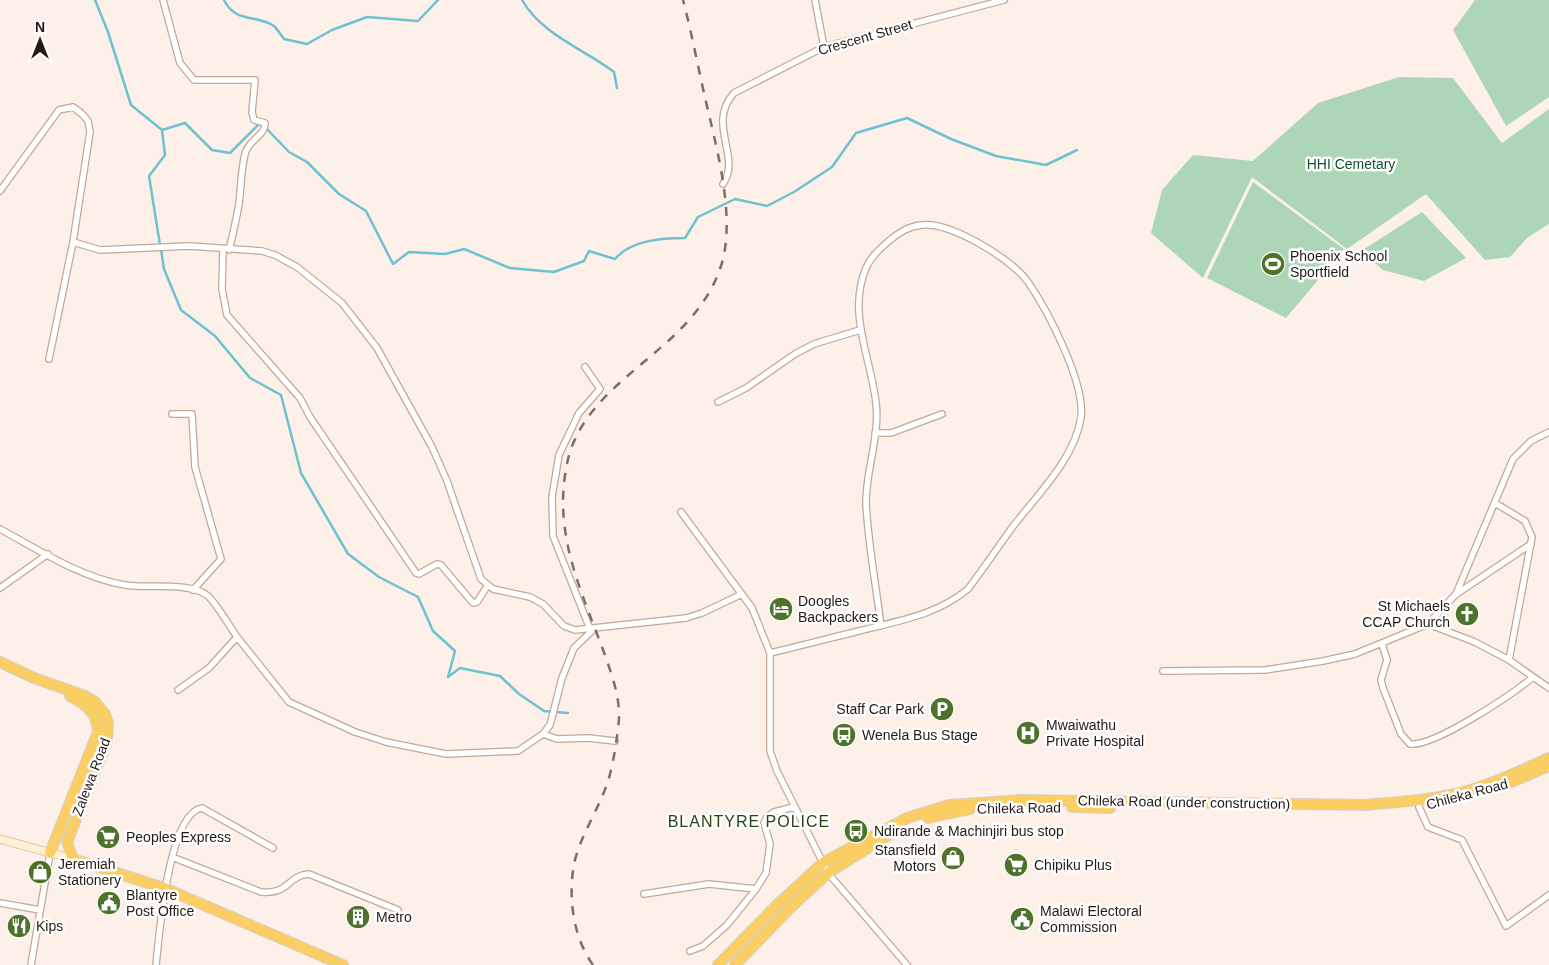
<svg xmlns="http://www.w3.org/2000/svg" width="1549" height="965" viewBox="0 0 1549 965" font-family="Arial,sans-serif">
<rect width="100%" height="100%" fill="#fdf0e9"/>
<path fill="#acd6b7" d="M1475,0H1549V97L1506,126L1453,30Z
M1399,77L1453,78L1502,143L1549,109V224L1528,237L1510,257L1485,260L1426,194L1347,249L1252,177L1203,278L1151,233L1162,190L1193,155L1253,161L1318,103Z
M1253,182L1344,249L1286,318L1207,278Z
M1422,212L1466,258L1424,281L1383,270L1361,251Z"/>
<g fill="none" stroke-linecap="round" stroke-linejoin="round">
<path stroke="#6ec1d1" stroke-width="2.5" d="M95,0L108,32L131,105L162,130L165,155L149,176L160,245
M224,0C236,24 257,14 274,26C278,30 281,35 284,39L307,44L332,30L367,17L418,21L438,0
M522,0C542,35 584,49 614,72L617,88
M266,128L289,152L307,162L339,194L366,211L393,264L409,252L445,254L464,249L510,268L554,272L584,261L589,251L615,259C631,240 662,238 685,238L698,217L735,199L767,206L794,192L832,167L856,133L907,118L951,139L996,156L1046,165L1077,150
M162,130L185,123L212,150L230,153L260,123
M161,249L164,269L181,310L215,336L250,378L281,395L301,473L348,554L379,577L418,597L433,631L455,651L448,677L460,668L500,676L519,694L544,711L568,713"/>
<g stroke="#c4a795" stroke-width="8">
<path id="street" d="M163,0L180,63L194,80H255L252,112L254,120L265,123C266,135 248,140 245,154C241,170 241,188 239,204C236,220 233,235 229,250
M815,0L824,47
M723,184C742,157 706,124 734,93L824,47L1004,0
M0,191L59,110L73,107L82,114L88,121L90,132L73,242L49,359
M73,242L100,250L189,246L262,251L275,255L297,267L342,303L377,348L432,447L447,481L481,579L493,589L530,597L543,604L564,626L575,630L686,618L702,613L740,595
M223,249L222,289L227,315L300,398L310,417L416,573L419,574L437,564L441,565L473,603L477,602L488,585
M585,367L600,389L579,413L559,455L552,497L553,536L590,629
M718,402L746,388L795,354L814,344L860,330
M172,414H192L195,467L221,559L193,590
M875,433H891L942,414
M1495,503L1525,521L1532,537L1509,660
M681,512L752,608L770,653V751L777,771L828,873L907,965
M0,529C39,550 81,578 125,585C148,589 190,581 208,596C216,603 230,627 237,637
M0,588L48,554
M1458,593L1531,544
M1428,624L1475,642L1509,660L1549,688
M1382,644L1387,660L1381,680L1383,688L1401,734L1410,744C1434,747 1511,695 1532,678
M770,653C800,646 830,638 859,631C898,621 937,615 968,589C983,569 997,549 1011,529C1036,496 1075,459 1081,417C1085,382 1048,311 1028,282C1013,260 950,221 922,225C909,226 900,232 890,240C881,248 871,256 866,268C847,313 871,358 876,403C880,436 866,469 866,503C868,543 876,585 881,626
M1163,671L1265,670L1323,661L1355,654L1428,624L1456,594L1513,459L1531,441L1549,432
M178,690L209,668L237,637L289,702L355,732L386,742L446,754L518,751L543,734L550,725L562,678L574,648L595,628
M543,734L557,739L588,738L615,741
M1419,807L1428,827L1462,840L1506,926L1549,895
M172,857L261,892C289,895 288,875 309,874L398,910
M644,894L709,884L756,889
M0,903L40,910
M690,951L703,946L727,925L756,889L766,873L770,844L764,823L767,817L774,812L794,807
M31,965L50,853
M156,965C159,937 168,813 202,808L273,848"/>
</g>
<g stroke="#c4a795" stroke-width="9">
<path id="secondary" d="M0,839L73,859"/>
</g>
<g stroke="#d3d1d0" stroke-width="12">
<path id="highway" d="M0,662L34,678L85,696L95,702L105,714L108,723L107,741L67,842L73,859L164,888L343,965
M1502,786L1549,766
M1072,807L1110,808
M928,818L970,809
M50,853L98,732C97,713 87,705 70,696
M718,965L777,905L824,862L907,818L949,805L1020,800L1365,805C1399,802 1434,800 1467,791C1496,783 1522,770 1549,758
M735,965L789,909L828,873L892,833"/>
</g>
<use href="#street" stroke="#fff" stroke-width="5.5"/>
<use href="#secondary" stroke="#fef0d0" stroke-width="8"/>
<use href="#highway" stroke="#fbce64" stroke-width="10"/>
<path stroke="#7a6e67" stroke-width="2.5" stroke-dasharray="9 9" stroke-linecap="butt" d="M593,965C573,937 568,898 574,864C580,836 599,809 608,781C614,762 617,738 619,719C620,694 610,670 602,647C579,586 553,531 567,464C576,416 617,385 652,355C680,332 708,304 720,269C738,219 715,143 704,93C697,62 691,30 683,0"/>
</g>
<defs>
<g id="stadium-disc" transform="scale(1.25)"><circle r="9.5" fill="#4d722b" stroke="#fff"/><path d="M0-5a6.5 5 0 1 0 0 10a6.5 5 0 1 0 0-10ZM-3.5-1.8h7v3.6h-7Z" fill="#fff"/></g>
<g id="hotel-disc" transform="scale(1.25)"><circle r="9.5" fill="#4d722b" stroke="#fff"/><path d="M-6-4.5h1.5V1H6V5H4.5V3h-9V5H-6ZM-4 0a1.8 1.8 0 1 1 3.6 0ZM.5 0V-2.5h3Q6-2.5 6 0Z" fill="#fff"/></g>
<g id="church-disc" transform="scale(1.25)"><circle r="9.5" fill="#4d722b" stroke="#fff"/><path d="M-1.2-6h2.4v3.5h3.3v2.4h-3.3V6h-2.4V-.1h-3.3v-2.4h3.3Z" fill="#fff"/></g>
<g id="parking-disc" transform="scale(1.25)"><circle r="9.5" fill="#4d722b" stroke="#fff"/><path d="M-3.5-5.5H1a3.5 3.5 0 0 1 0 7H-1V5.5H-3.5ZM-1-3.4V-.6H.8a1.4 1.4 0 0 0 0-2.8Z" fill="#fff"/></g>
<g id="hospital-disc" transform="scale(1.25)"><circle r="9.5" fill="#4d722b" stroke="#fff"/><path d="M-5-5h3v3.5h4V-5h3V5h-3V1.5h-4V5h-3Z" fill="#fff"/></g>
<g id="bus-disc" transform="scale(1.25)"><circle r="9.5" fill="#4d722b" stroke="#fff"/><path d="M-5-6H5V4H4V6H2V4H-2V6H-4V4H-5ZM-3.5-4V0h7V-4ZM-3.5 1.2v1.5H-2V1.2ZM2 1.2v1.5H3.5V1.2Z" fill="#fff"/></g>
<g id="supermarket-disc" transform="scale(1.25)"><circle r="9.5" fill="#4d722b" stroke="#fff"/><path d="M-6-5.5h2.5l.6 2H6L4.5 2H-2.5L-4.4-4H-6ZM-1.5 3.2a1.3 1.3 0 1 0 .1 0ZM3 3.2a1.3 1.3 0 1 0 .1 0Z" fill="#fff"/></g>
<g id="shop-disc" transform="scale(1.25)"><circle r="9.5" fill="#4d722b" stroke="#fff"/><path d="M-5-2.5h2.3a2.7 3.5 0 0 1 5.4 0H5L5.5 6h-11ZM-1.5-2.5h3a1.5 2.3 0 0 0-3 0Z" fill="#fff"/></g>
<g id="civic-disc" transform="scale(1.25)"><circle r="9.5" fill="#4d722b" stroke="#fff"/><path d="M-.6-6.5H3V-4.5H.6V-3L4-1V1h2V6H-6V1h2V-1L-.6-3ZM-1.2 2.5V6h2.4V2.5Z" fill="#fff"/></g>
<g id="building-disc" transform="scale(1.25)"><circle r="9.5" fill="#4d722b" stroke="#fff"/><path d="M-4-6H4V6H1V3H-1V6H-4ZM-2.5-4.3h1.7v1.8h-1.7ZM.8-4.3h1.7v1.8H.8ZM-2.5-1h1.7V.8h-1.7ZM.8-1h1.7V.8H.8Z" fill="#fff"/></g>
<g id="restaurant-disc" transform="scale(1.25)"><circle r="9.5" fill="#4d722b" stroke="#fff"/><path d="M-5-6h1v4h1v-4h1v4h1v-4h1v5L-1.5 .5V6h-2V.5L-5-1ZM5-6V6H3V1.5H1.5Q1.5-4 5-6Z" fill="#fff"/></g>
</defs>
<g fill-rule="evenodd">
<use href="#stadium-disc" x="1273" y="264"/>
<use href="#hotel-disc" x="781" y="609"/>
<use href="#church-disc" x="1467" y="614"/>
<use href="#parking-disc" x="942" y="709"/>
<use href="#hospital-disc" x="1028" y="733"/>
<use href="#bus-disc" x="844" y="735"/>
<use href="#bus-disc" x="856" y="831"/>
<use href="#supermarket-disc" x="108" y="837"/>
<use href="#shop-disc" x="953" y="858"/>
<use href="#supermarket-disc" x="1016" y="865"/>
<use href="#shop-disc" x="40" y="872"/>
<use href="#civic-disc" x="109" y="903"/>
<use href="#building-disc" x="358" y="917"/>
<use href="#civic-disc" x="1022" y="919"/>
<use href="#restaurant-disc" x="19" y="926"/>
</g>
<g text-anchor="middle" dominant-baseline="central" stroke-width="5" stroke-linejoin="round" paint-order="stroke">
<g font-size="14" fill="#241a13" stroke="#fff">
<text transform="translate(865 37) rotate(-16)">Crescent Street</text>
<text transform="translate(91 777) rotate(-69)">Zalewa Road</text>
<text transform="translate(1467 794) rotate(-15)">Chileka Road</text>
<text transform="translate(1184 802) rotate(1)">Chileka Road (under construction)</text>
<text transform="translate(1019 808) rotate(-1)">Chileka Road</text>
</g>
<g font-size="14" fill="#10512b" stroke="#fff">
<text x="1351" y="164">HHI Cemetary</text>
</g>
<g font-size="14" fill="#241a13" stroke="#fff" text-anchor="start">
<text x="1290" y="256">Phoenix School<tspan x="1290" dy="16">Sportfield</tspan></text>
<text x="798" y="601">Doogles<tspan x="798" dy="16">Backpackers</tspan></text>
<text x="1450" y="606" text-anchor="end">St Michaels<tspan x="1450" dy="16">CCAP Church</tspan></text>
<text x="924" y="709" text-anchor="end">Staff Car Park</text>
<text x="1046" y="725">Mwaiwathu<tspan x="1046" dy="16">Private Hospital</tspan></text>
<text x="862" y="735">Wenela Bus Stage</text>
<text x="874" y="831">Ndirande &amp; Machinjiri bus stop</text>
<text x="126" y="837">Peoples Express</text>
<text x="936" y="850" text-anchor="end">Stansfield<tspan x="936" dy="16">Motors</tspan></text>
<text x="58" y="864">Jeremiah<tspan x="58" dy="16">Stationery</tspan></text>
<text x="1034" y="865">Chipiku Plus</text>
<text x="126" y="895">Blantyre<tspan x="126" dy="16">Post Office</tspan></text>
<text x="1040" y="911">Malawi Electoral<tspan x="1040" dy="16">Commission</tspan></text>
<text x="376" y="917">Metro</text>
<text x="36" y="926">Kips</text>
</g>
<g font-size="16" letter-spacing="1" fill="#294211" stroke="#fff">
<text x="749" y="821">BLANTYRE POLICE</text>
</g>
</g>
<g transform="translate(40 40)" stroke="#ffffff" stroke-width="4" paint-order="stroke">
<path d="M0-4L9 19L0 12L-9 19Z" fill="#241a13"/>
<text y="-8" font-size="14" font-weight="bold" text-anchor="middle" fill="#241a13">N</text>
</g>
</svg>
